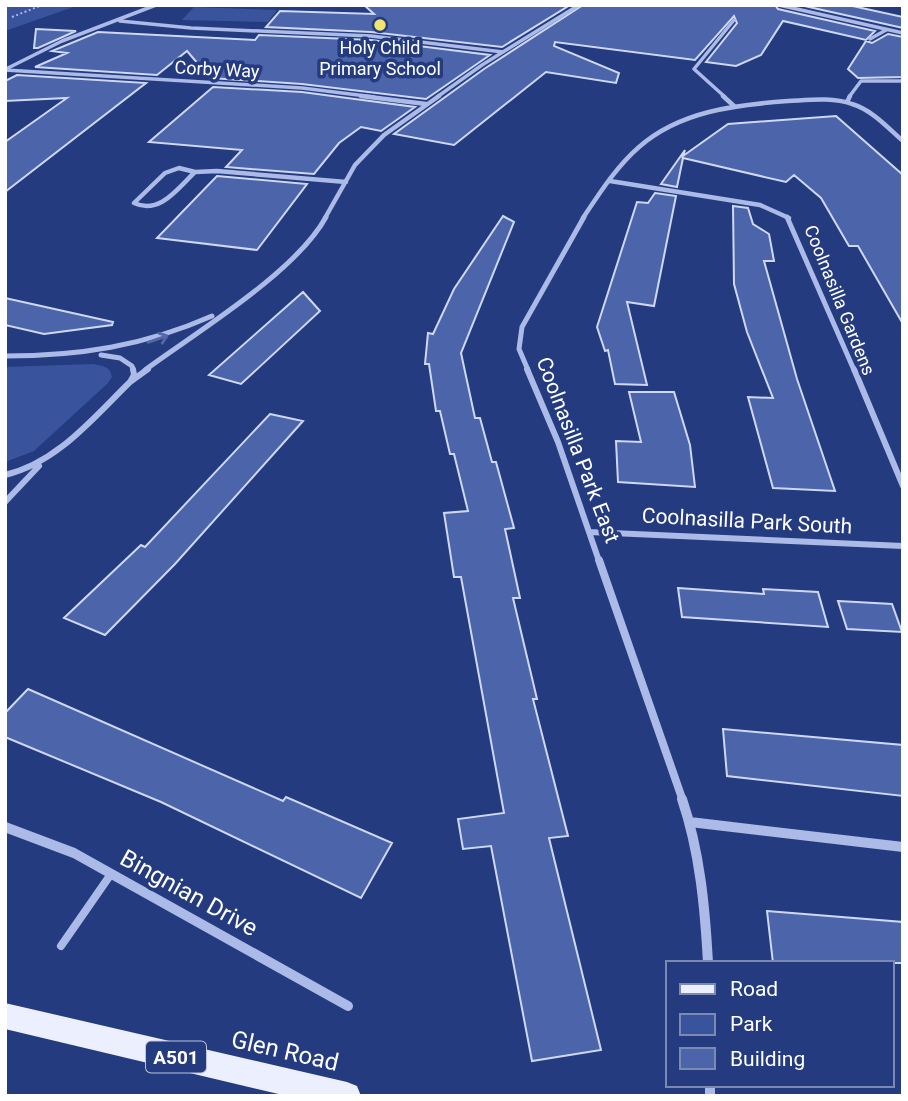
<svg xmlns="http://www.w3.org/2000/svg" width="908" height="1101" viewBox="0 0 908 1101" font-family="Roboto,sans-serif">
<rect width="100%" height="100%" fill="#243b80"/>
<path fill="#39539d" d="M5,5H79L5,31Z
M194,7L277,10L268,22L182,20Z
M93,364C103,366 110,366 112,377L108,383L34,451L5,462V367Z"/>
<path fill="#4c64a9" stroke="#ced8f5" stroke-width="2" d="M364,5H570L502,47L371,32L266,27L280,11L374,14Z
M583,5H775L778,9L875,31L866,40L783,21L761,55L736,66L706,62L737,23L734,16L695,60L555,42L554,46L619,73L616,83L546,72L454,145L394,134L484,69Z
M800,5H848L903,17V28Z
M36,29L76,31L38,48H34Z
M98,32L255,40L259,35L371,40L490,55L426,99L302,84L210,78L187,51L157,75L35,67L67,53L52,51Z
M888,34L903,37V77L858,78L848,69L866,41L872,43Z
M17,75L146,83L5,192V142L67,98L5,101V81Z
M213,87L302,92L415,107L381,131L361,127L339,143L314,174L226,167L242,150L149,142Z
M836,116L903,175V324L858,246H849L821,198L794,175L786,182L683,158L677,187L661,184L685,150L683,156L728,124Z
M217,176L307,184L257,250L157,238Z
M655,193L676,196L654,306L627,302L647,385L615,384L608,350L605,351L597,327L637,202L648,203Z
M733,206L748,208L753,224L769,234L774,261H764L797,379L835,491L773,488L748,397L773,398L747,332L734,284Z
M503,216L514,222L461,353L475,418H480L492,462H496L514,528L505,529L520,598H513L537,699H533L568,836L549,838L601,1050L532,1061L491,846L463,849L458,819L504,813L461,577H454L444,513L468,511L454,454H450L440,411H436L429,364H425L428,333L433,334L454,289Z
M303,292L320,311L241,384L209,375Z
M5,298L113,322L112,325L44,334L5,325Z
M629,392H674L690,445L695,487L618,482L616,441L641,442Z
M270,414L303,421L175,564L105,635L64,618L141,545L145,547Z
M678,588L764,594L763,589L818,592L828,627L682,617Z
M838,601L892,604L902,632L847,629Z
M28,689L283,801L286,797L392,843L361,898L161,802L5,737V713Z
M723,729L903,745V796L727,776Z
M767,911L903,922V963H773Z"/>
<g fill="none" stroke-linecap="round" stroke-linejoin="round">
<path stroke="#abbae6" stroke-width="2" stroke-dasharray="2 2.5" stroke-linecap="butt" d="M12,17L42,5"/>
<path stroke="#abbae6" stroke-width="8" d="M61,946L111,874"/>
<path stroke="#abbae6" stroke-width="3.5" d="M779,5L903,33
M120,21L191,28L371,36L503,52
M870,39L886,30
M6,69L62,41L156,5
M5,70L302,88L374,97
M437,97L482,65L579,5
M725,97L694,69L734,20
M849,97L861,81H903"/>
<path stroke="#abbae6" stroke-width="4.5" d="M361,96L426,104
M723,96L734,106
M847,102L850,96
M179,168L195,172C178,188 160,215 134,203L165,173Z
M195,172L217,171L346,182
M610,181L760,205L789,218
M325,218L355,165L384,135L439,96
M583,218C599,194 616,167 639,147C680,111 735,105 788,101C809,100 832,97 852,104C872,110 887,127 903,141"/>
<path stroke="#abbae6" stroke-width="5" d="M787,217L854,370
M101,355L120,358L132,366L133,370
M5,356C79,356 144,346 212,316
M145,370C198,331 296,272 326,217
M528,370L519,349L522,327L584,217"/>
<path stroke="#abbae6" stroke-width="6" d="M527,369L558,442L599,561
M854,369L903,486
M130,382L148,369
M5,475C57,463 93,418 130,382L134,375L133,369
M5,502L39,466
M589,532L903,546"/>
<path stroke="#abbae6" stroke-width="8" d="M599,560L683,801"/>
<path stroke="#abbae6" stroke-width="10" d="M682,799C700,852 705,908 708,963
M690,822L903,847
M5,827L74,853L348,1006
M710,1085V1096"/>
<path fill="#eceffd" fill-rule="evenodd" d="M5,1003L347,1082L357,1086L361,1096H287L5,1029Z"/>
</g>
<defs><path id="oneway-shaft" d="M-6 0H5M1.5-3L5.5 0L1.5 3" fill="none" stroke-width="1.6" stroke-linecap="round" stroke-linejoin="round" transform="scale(1.75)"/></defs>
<use stroke="#5367a4" href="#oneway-shaft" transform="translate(158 339) rotate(-19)"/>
<circle fill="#f1e46f" stroke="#243b80" stroke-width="2.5" cx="380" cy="25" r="7"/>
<g text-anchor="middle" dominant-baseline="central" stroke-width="7" stroke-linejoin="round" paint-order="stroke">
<g font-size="18" fill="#fff" stroke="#243b80">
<text x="380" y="47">Holy Child<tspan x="380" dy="21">Primary School</tspan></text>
</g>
<g font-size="18" fill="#fff" stroke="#243b80">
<text transform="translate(217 69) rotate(3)">Corby Way</text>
<text transform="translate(840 300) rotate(68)">Coolnasilla Gardens</text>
</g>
<rect fill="#243b80" stroke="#bdc4d9" stroke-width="2" x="146" y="1041.5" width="60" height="31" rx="5"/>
<g font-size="19" font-weight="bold" fill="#fff">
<text x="176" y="1057">A501</text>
</g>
<g font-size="21" fill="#fff" stroke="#243b80">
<text transform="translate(578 450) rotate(69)">Coolnasilla Park East</text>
<text transform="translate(747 521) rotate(3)">Coolnasilla Park South</text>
</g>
<g font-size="24" fill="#fff" stroke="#243b80">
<text transform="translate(189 893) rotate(29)">Bingnian Drive</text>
<text transform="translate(285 1051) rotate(13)">Glen Road</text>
</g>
</g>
<rect width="908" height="1101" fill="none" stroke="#ffffff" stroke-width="14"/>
<rect x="666" y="961" width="228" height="126" fill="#243b80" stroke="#7c89b3" stroke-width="2"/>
<rect x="680" y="984" width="35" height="10" fill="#eceffd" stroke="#7c89b3" stroke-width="2"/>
<text x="730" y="996" font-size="21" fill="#ffffff">Road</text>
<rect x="680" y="1014" width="35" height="21" fill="#39539d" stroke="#7c89b3" stroke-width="2"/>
<text x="730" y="1031" font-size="21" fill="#ffffff">Park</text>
<rect x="680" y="1048" width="35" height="21" fill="#4c64a9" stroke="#7c89b3" stroke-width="2"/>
<text x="730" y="1066" font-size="21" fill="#ffffff">Building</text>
</svg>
